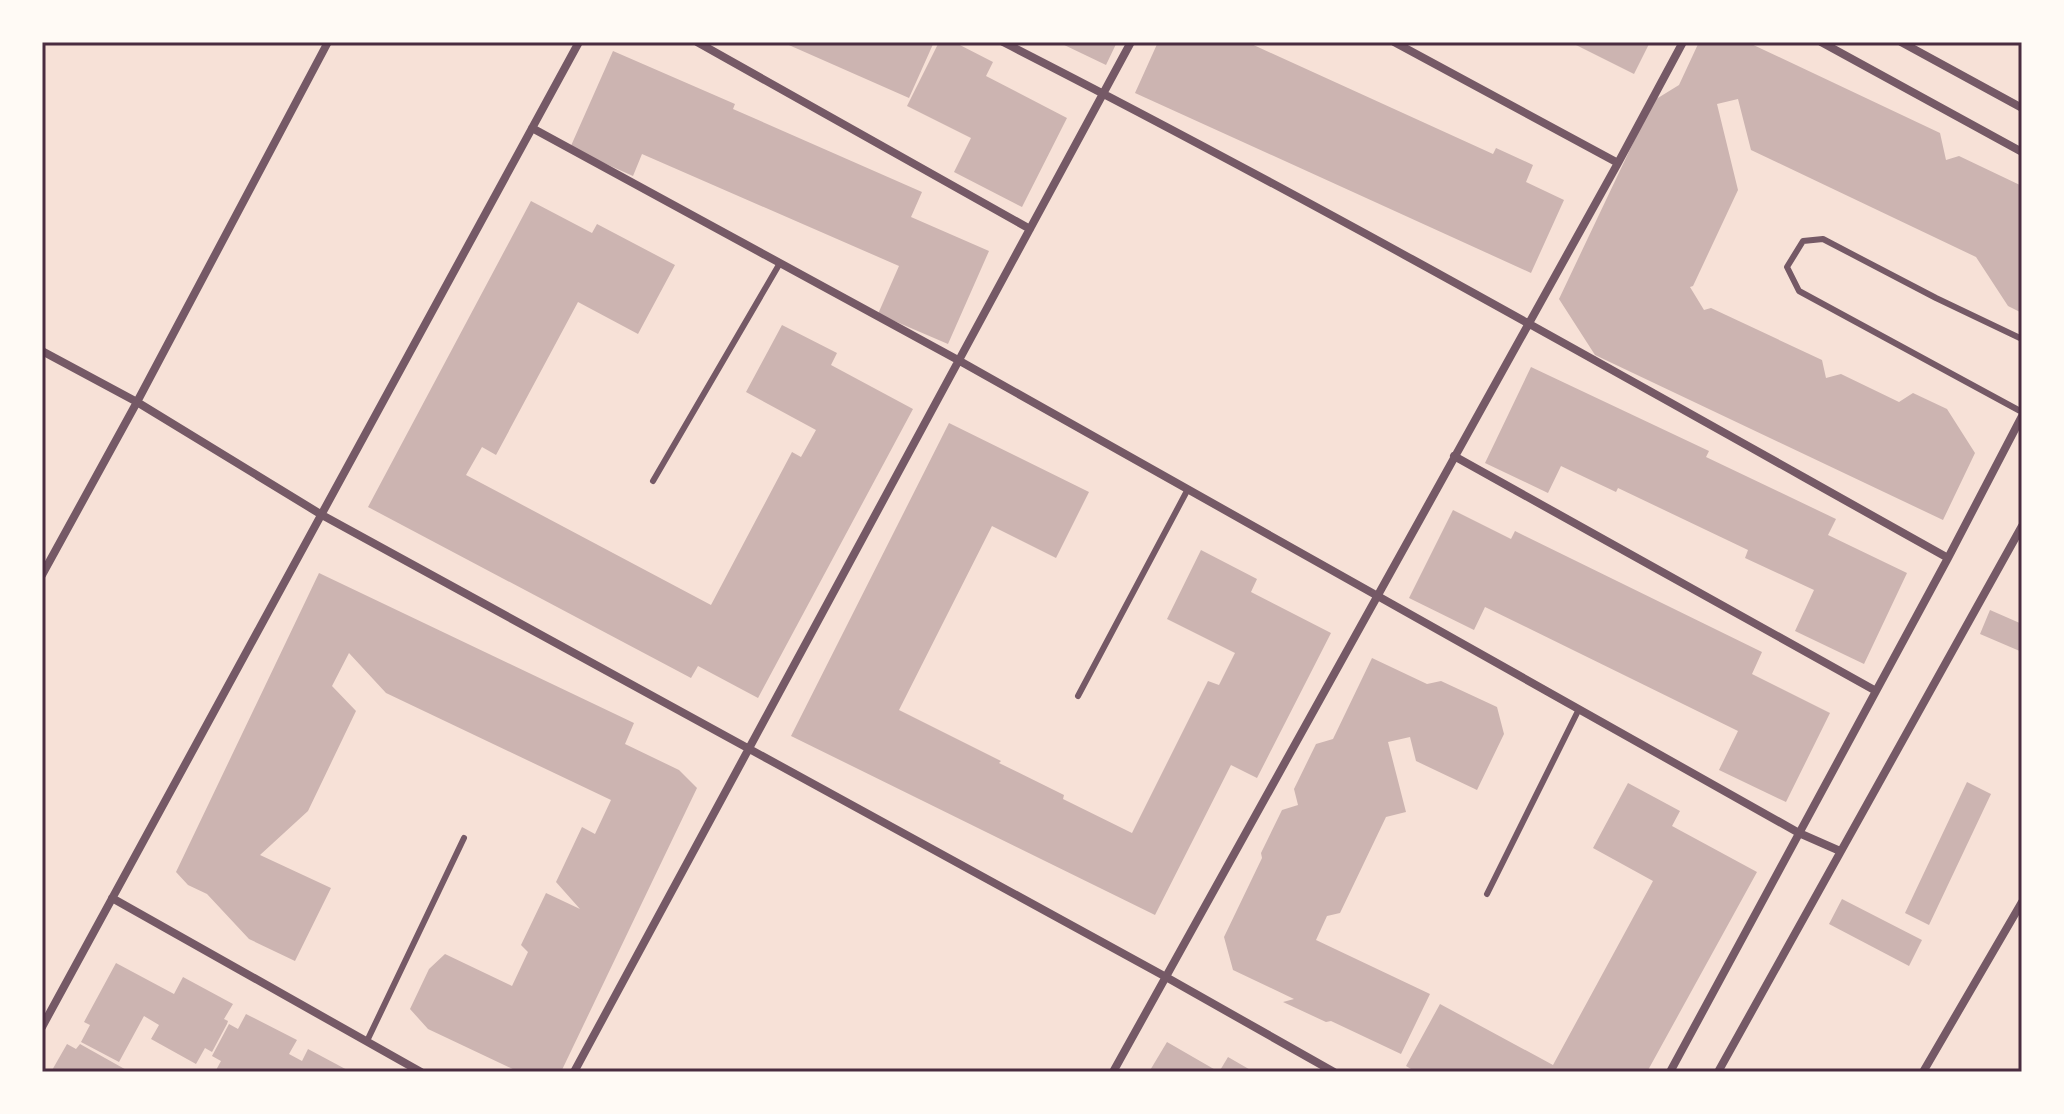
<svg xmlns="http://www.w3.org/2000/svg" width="2064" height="1114" viewBox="0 0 2064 1114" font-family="Manrope,sans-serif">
<rect width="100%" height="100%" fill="#f7e1d7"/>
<path fill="#ccb4b1" d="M782,42H934L909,98Z
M939,42H954L993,62L986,76L1067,118L1022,207L954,172L971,138L907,106Z
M1058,42H1117L1106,65Z
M1158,42H1247L1493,154L1496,148L1533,165L1526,182L1564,200L1531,273L1135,93Z
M1570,42H1650L1634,74Z
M1699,42H1747L1940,133L1946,160L1959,156L2022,186V313L2008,306L1976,257L1751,150L1738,99L1717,104L1738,190L1693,286L1690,287L1704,310L1711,308L1822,360L1826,378L1841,374L1899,402L1913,393L1947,409L1975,453L1943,520L1595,355L1559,299L1653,101L1679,85Z
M613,51L735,104L733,109L922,192L911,217L989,251L948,344L878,314L899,266L642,154L633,176L570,148Z
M531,201L592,233L597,224L675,265L638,334L578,302L496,455L482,447L466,475L711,605L792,452L801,457L816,430L746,392L782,325L837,353L831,365L913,409L758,698L698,666L691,678L368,507Z
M1531,367L1709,451L1706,457L1836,519L1828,535L1907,573L1864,664L1795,631L1814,590L1745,558L1748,550L1618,488L1616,492L1561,466L1548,493L1485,463Z
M949,423L1089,492L1056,558L992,526L899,710L1001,761L999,763L1064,795L1063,799L1132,833L1208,681L1219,685L1235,653L1167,619L1201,550L1257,579L1251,592L1331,633L1257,778L1231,765L1155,915L791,736Z
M1453,510L1511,539L1515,531L1762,652L1752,674L1830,713L1786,802L1719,770L1738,731L1485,607L1474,630L1409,598Z
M319,573L634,723L625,744L679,770L697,788L561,1072H519L428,1029L410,1009L429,969L445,954L512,986L528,952L521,945L546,893L580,909L556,882L582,827L595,834L611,800L386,693L349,653L332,686L356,711L308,811L260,855L331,888L295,961L249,939L207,894L188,885L176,872Z
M1990,610L2022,624V652L1980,634Z
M1372,658L1427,684L1441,681L1497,707L1504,734L1477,790L1416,761L1410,737L1388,742L1406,812L1386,817L1340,913L1327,916L1316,940L1430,994L1401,1054L1331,1021L1326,1022L1283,1002L1294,999L1233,970L1224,937L1262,858L1261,853L1282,810L1298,805L1294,789L1316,744L1333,739Z
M1967,782L1991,794L1929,925L1905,913Z
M1628,783L1680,811L1672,826L1757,872L1647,1072H1416L1406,1066L1440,1004L1553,1065L1653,881L1593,848Z
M1842,899L1922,940L1909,966L1829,924Z
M116,963L174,994L183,977L233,1004L224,1019L228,1021L227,1024L212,1052L205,1048L196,1064L151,1039L159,1025L144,1016L119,1062L81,1042L90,1025L84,1022Z
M246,1014L297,1040L289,1054L302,1061L308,1049L351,1072H215L221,1061L212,1056L229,1024L238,1029Z
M1167,1042L1219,1072H1149Z
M67,1044L76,1049L80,1044L130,1072H51Z
M1228,1057L1254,1072H1219Z"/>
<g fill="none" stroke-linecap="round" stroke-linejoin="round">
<path stroke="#755966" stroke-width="6" d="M2022,339L1936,298L1823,239L1803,241L1787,267L1799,291L2022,412
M653,481L780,263
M1078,696L1188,489
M1487,894L1579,709
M367,1041L464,838"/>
<path stroke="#755966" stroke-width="8" d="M697,42L1030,229
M1003,42C1323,205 1635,383 1948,558
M1394,42L1618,163
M1821,42L2022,152
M1901,42L2022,108
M532,128L958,360L1799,833L1840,851
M42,351L137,402L322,515L1166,977L1334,1072
M1454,456L1876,691
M42,575L137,402L328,42
M112,898L421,1072
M42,1027L579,42
M574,1072L1131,42
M1113,1072L1618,163L1683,42
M1670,1072L1948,558L2022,416
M1718,1072L2022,526
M1923,1072L2022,902"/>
</g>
<rect width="2064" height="1114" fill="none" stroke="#fffaf5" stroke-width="88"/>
<rect x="44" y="44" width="1976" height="1026" fill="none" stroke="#4a2c40" stroke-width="3"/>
</svg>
